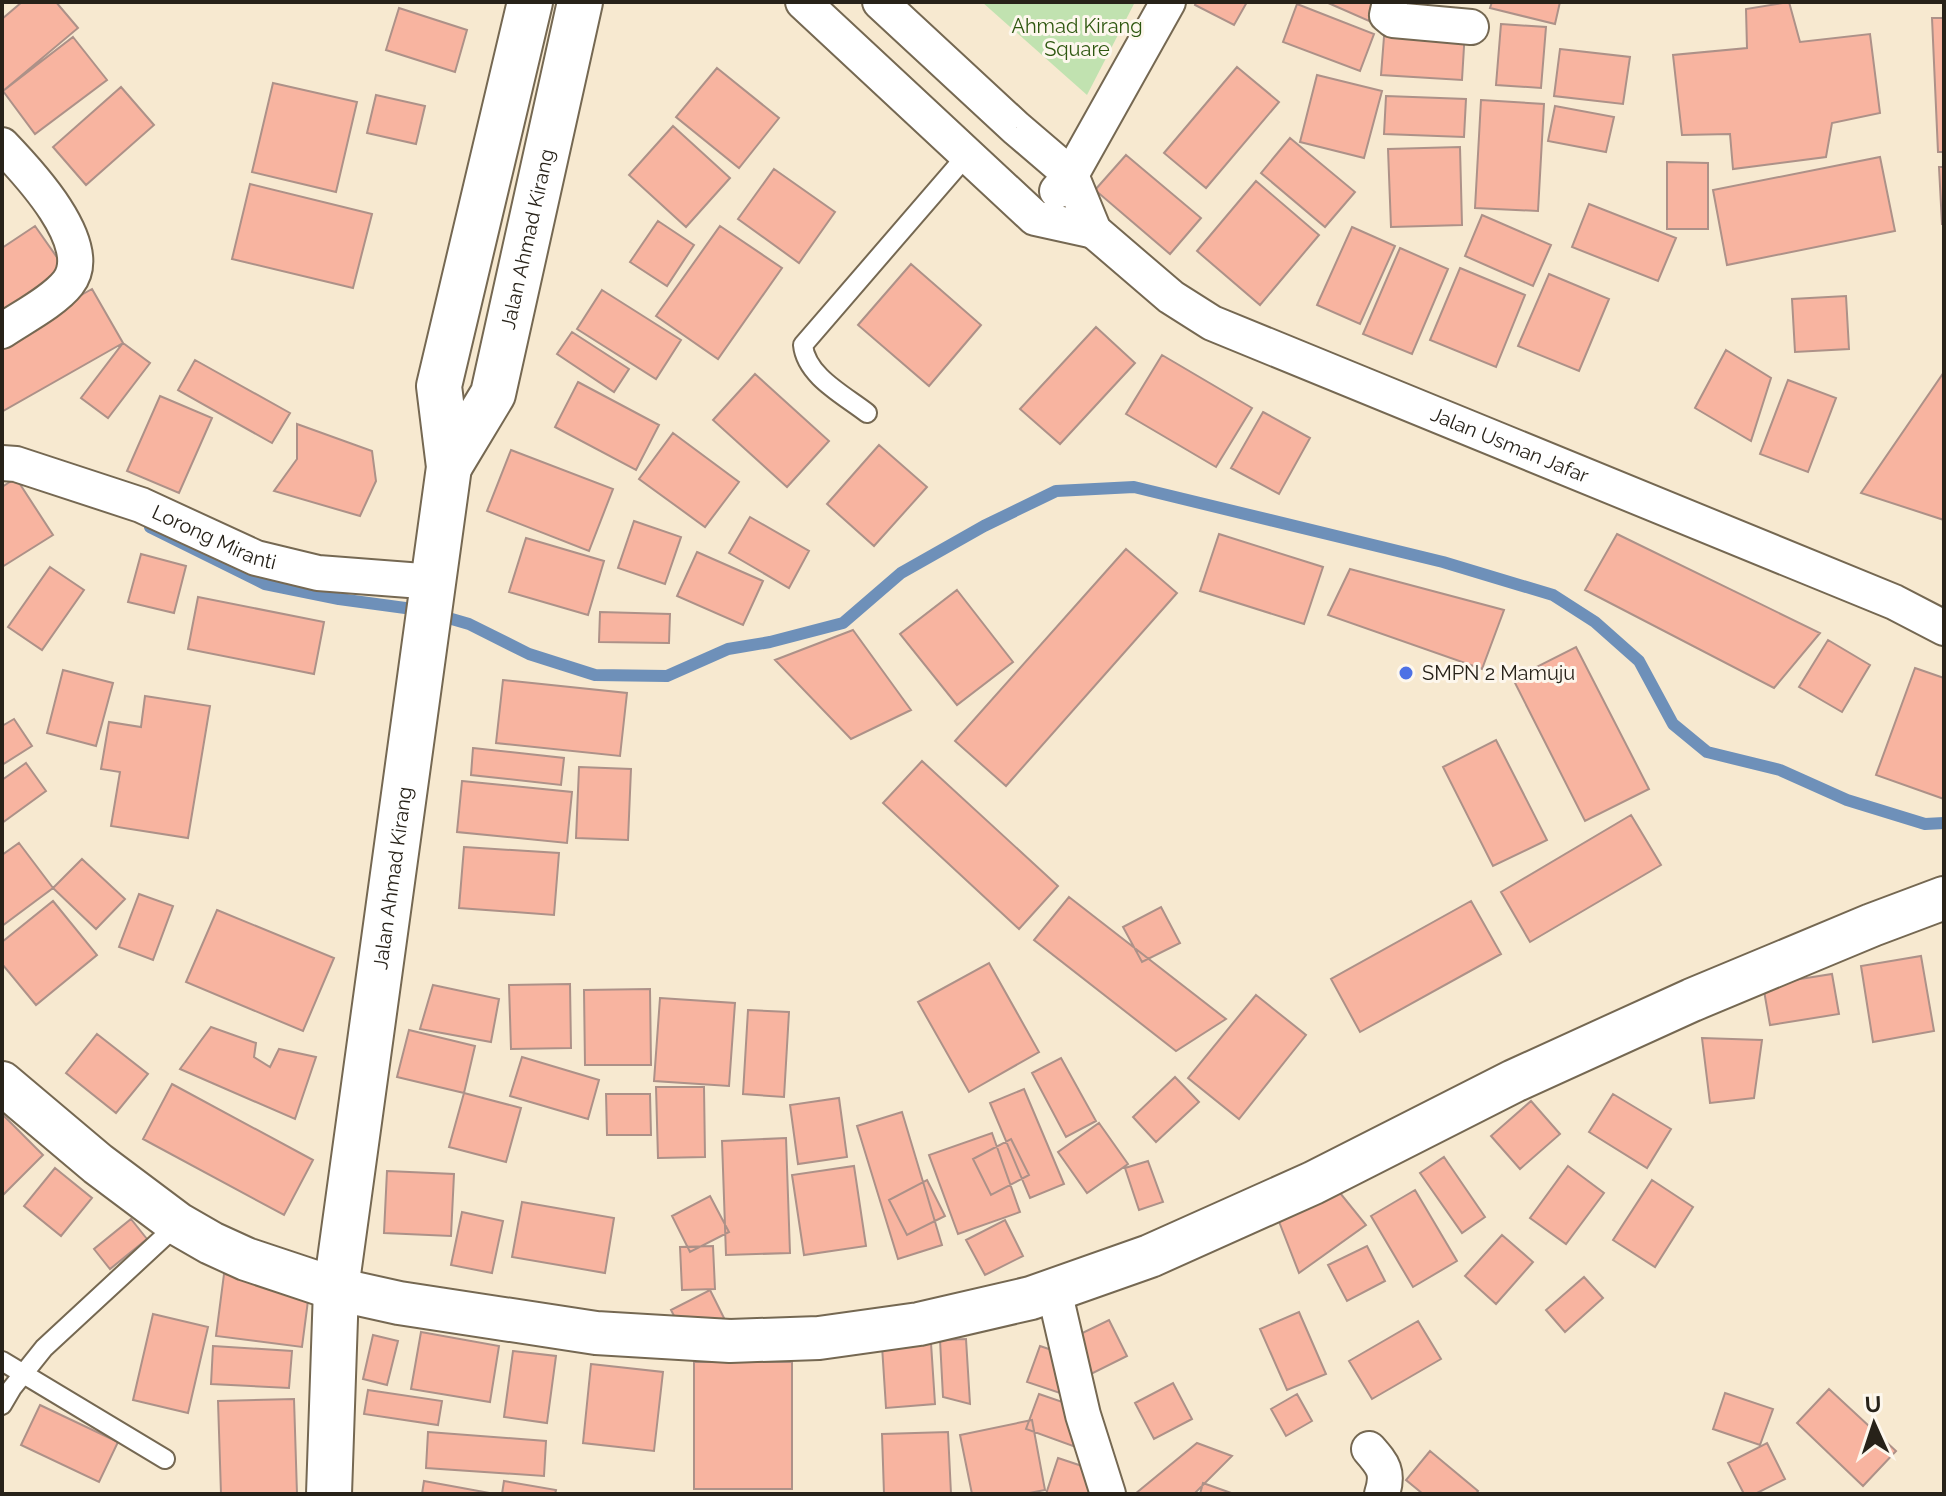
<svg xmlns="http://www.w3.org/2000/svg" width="1946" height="1496" viewBox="0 0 1946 1496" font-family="Raleway,sans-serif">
<rect width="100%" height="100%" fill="#f7e9d0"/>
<path fill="#c1e2b0" d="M982,2H1135L1087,95Z"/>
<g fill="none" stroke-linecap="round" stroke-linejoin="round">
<path stroke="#6e90b9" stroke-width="12" d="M150,527L265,584L339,599L420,610
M438,615L469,624L529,654L595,675L667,676L728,649L770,642L843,623L901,573L984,526L1056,491L1134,487L1443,562L1553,595L1595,622L1639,661L1673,724L1707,752L1780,770L1847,800L1925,824L1944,823"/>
</g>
<path fill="#f8b4a0" stroke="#ad9188" stroke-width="2" d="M22,2H56L78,28L3,91L2,19Z
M1196,2H1247L1234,25L1195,5Z
M1326,2H1377L1369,21Z
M1492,2H1560L1555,24L1490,8Z
M1789,2L1800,42L1870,34L1880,113L1832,123L1826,157L1733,169L1730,134L1682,135L1673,55L1747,48L1746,9Z
M1297,4L1374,34L1360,71L1283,42Z
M399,8L467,30L455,72L386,50Z
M1932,18H1944V152H1938Z
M1385,24L1465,30L1462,80L1381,75Z
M1501,24L1546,27L1541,88L1496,85Z
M73,37L107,80L35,134L3,91Z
M1560,49L1630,57L1623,104L1554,96Z
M1237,67L1279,102L1206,188L1164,153Z
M717,68L779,118L739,168L676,117Z
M1317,75L1382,91L1364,158L1300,142Z
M273,83L357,102L336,192L252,172Z
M121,87L154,125L86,185L53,147Z
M376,95L425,106L416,144L367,133Z
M1386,96L1466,99L1464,137L1384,134Z
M1481,100L1544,104L1538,211L1475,208Z
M1555,106L1614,117L1606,152L1548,141Z
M673,126L730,178L686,227L629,175Z
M1290,138L1355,192L1325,227L1261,173Z
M1460,147L1462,225L1391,227L1388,149Z
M1126,155L1201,218L1170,254L1095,190Z
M1880,157L1895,231L1727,265L1713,190Z
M1667,162L1708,163V229H1667Z
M1939,167H1944V224H1942Z
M774,169L835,212L799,263L738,219Z
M1256,181L1319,235L1260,305L1197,251Z
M250,184L372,214L353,288L232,259Z
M1589,204L1676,238L1658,281L1572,247Z
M1482,215L1551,245L1533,286L1465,256Z
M658,221L694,245L667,286L630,262Z
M35,226L68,273L2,318V248Z
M720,226L782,268L718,359L656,316Z
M1352,227L1395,246L1360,324L1317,305Z
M1400,248L1448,269L1412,354L1363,334Z
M911,264L981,325L929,386L858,325Z
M1460,268L1525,295L1496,367L1430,340Z
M1549,274L1609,299L1579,371L1518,346Z
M92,289L123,343L3,411L2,339Z
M602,290L681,340L656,379L577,329Z
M1846,296L1849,349L1795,352L1792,299Z
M1096,327L1135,363L1060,444L1020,409Z
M572,332L629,369L614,392L557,354Z
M123,343L150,363L108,418L81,398Z
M1726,350L1771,378L1751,441L1695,408Z
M1162,355L1252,408L1216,467L1126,414Z
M195,360L290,413L272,443L178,390Z
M1944,372V520L1861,493Z
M755,374L829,441L787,487L713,420Z
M1788,380L1836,398L1808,472L1760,454Z
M578,382L659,425L636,470L555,427Z
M160,396L212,418L179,493L127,471Z
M1263,412L1310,438L1279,494L1231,468Z
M297,424L372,451L376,481L360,516L274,491L297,459Z
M673,433L739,482L705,527L639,479Z
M879,445L927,487L874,546L827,504Z
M511,450L613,489L589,551L487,511Z
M16,478L53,535L2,567V487Z
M750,517L809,551L789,588L729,553Z
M634,521L681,537L665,584L618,568Z
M1219,534L1323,567L1304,624L1200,591Z
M1617,534L1820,633L1774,688L1585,590Z
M526,538L604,561L588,615L509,592Z
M1126,549L1177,593L1006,786L955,741Z
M697,552L763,581L743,625L677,596Z
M141,554L186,566L174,613L128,602Z
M50,567L84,590L42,650L8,627Z
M1350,569L1504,610L1482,669L1328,615Z
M957,590L1013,662L957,705L900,634Z
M198,597L324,622L314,674L188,649Z
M600,612L670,614L669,643L599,642Z
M853,630L911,710L851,739L775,660Z
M1828,640L1870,665L1842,712L1799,687Z
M1576,647L1649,789L1585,821L1513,679Z
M1915,668L1944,678V799L1876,775Z
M63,670L113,683L96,746L47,733Z
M503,680L627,693L620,756L496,743Z
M145,696L210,706L188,838L111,826L120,772L101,769L109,722L141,727Z
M14,719L32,746L2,765V726Z
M1496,740L1547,840L1493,866L1443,767Z
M473,748L564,758L561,785L471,775Z
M922,761L1058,886L1019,929L883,803Z
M26,763L46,791L2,823V780Z
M579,767L631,769L628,840L576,838Z
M462,781L572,792L567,843L457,832Z
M1631,815L1661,865L1530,942L1501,892Z
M19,843L53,888L2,926V855Z
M464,847L559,853L554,915L459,908Z
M82,859L125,899L96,929L53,888Z
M139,894L173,906L153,960L119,947Z
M1069,897L1226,1019L1176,1051L1034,940Z
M53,901L97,955L36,1005L2,964V942Z
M1471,901L1501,954L1360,1032L1331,979Z
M1161,907L1180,943L1142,962L1123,927Z
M217,910L334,958L303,1031L186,982Z
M1921,956L1934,1031L1873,1042L1861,966Z
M989,963L1039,1052L969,1092L918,1002Z
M1832,974L1839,1014L1770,1025L1763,985Z
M570,984L571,1048L511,1049L509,985Z
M433,985L499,999L491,1042L420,1029Z
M650,989L651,1065H585L584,990Z
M1256,995L1306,1035L1239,1119L1188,1078Z
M660,998L735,1003L729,1086L654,1081Z
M748,1010L789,1012L784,1097L743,1094Z
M211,1027L256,1043L254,1057L270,1067L279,1049L316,1057L295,1119L180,1069Z
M409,1030L475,1046L464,1093L397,1077Z
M97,1034L148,1074L116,1113L66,1073Z
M1702,1038L1762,1040L1754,1098L1710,1103Z
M522,1057L599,1080L588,1119L510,1096Z
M1061,1058L1096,1121L1066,1137L1032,1073Z
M1175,1077L1199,1102L1156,1142L1133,1117Z
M172,1084L313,1160L284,1215L143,1139Z
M656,1087H704L705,1157L658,1158Z
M1024,1089L1064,1184L1030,1198L990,1103Z
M464,1093L521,1108L506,1162L449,1147Z
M606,1094H650L651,1135H607Z
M1613,1094L1671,1129L1647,1168L1589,1132Z
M839,1098L847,1157L798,1164L790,1105Z
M1531,1101L1560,1134L1520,1169L1491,1136Z
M902,1112L942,1245L898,1259L857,1126Z
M3,1115L43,1155L2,1196V1116Z
M1099,1123L1128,1164L1087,1193L1058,1152Z
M992,1133L1020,1212L958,1234L929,1155Z
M786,1138L790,1253L726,1255L722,1141Z
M1011,1139L1029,1175L991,1195L973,1159Z
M1444,1157L1485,1217L1462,1233L1420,1173Z
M1148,1161L1163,1202L1139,1210L1125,1168Z
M854,1166L866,1246L804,1255L792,1175Z
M1568,1166L1604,1193L1566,1244L1530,1218Z
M55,1168L92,1198L61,1236L24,1206Z
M387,1171L454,1174L451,1236L384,1233Z
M927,1180L945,1216L907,1235L889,1200Z
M1652,1180L1693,1207L1655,1267L1613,1240Z
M1336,1188L1366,1225L1299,1273L1278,1219Z
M1415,1190L1457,1261L1413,1287L1371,1216Z
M710,1196L729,1232L690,1252L672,1216Z
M522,1202L614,1218L605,1273L512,1257Z
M462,1212L503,1221L492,1273L451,1265Z
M131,1219L147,1239L110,1269L94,1249Z
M1005,1220L1023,1256L985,1275L966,1240Z
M1502,1235L1533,1262L1496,1304L1465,1276Z
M713,1246L715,1289L682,1290L680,1247Z
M1367,1246L1385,1281L1347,1301L1328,1265Z
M224,1274L310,1285L302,1347L216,1336Z
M1584,1277L1603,1298L1565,1332L1546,1310Z
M710,1290L728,1326L689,1345L671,1310Z
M1299,1312L1326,1374L1287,1390L1260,1329Z
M153,1314L208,1327L188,1413L133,1400Z
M1109,1320L1127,1356L1089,1375L1070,1339Z
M1418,1321L1441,1359L1372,1399L1349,1361Z
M421,1332L499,1346L490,1402L411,1389Z
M373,1335L398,1341L387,1385L363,1379Z
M966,1339L970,1404L943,1397L940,1340Z
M931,1343L935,1404L886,1408L882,1346Z
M213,1346L292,1351L289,1388L211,1384Z
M1040,1346L1087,1362L1075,1398L1027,1382Z
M513,1351L556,1356L547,1423L504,1417Z
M694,1362H792V1489H694Z
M591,1364L663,1372L654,1451L583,1443Z
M1173,1383L1192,1419L1154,1439L1135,1403Z
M1829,1389L1896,1451L1863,1486L1797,1423Z
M368,1390L442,1401L438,1425L364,1414Z
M1725,1393L1773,1409L1760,1445L1713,1429Z
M1039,1394L1086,1410L1073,1446L1026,1429Z
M1297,1394L1312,1421L1286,1436L1271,1409Z
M294,1399L297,1494H221L218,1401Z
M40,1405L118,1442L99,1482L21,1445Z
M1032,1420L1045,1490L1024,1494H972L960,1435Z
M428,1432L546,1441L544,1476L426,1468Z
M948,1432L951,1494H884L882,1434Z
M1197,1443L1232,1456L1194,1494H1135Z
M1767,1443L1785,1479L1755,1494H1744L1728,1463Z
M1430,1451L1478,1491L1476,1494H1423L1406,1480Z
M1058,1458L1106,1474L1099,1494H1046Z
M424,1481L495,1494H422Z
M504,1481L556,1490L555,1494H502Z
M1203,1483L1234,1494H1200Z"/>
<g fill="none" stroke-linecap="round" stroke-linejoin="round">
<g stroke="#756852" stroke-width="22">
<path id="service" d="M867,413C844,395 806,376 803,345L967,155
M2,1361L165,1459
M2,1405L12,1388L44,1348L178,1224"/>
</g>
<g stroke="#756852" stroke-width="38">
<g id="minor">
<path d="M803,2L1035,218L1094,231"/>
<path id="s1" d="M880,2L1016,128L1071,175L1094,231L1171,297L1212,323L1894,602L1944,628"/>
<path d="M1390,2L1387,15L1393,20L1471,27"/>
<path d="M2,145C26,170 98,245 68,283C54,301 21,318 2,331"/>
<path d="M1057,191L1071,175L1168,2"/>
<path id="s2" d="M2,463L16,464L141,505L256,558L318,573L435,582"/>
<path d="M1054,1290L1083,1415L1108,1494"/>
<path d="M1369,1449C1383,1465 1389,1472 1382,1494"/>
</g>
</g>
<g stroke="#756852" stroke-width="46">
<path id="tertiary" d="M2,1083L98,1164L178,1224L211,1243L246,1259L336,1289L399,1303L596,1333L730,1341L819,1338L919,1324L1031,1298L1150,1256L1313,1183L1514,1081L1692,1000L1872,925L1944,898"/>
</g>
<g stroke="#756852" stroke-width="48">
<g id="secondary">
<path id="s3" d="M449,467L493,394L580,2"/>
<path id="s4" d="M329,1494L336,1289L449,467L439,386L530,2"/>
</g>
</g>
<use href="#service" stroke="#fff" stroke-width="18"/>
<use href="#minor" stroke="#fff" stroke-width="34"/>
<use href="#tertiary" stroke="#fff" stroke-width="42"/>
<use href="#secondary" stroke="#fff" stroke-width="44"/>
</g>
<circle fill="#4d71e5" stroke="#fdf7ed" stroke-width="3" cx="1406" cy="673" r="8"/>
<g text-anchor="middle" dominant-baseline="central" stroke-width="6" stroke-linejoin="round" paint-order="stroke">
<g font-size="20" fill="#2e5710" stroke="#fdf7ed">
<text x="1077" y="26">Ahmad Kirang<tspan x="1077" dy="23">Square</tspan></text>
</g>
<g font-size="20" fill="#272219" stroke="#fdf7ed">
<text stroke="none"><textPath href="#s3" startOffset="244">Jalan Ahmad Kirang</textPath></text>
<text stroke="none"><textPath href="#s1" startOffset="790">Jalan Usman Jafar</textPath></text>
<text stroke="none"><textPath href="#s2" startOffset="226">Lorong Miranti</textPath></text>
<text stroke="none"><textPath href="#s4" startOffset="620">Jalan Ahmad Kirang</textPath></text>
</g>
<g font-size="20" fill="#272219" stroke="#fdf7ed" text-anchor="start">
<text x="1422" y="673">SMPN 2 Mamuju</text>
</g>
</g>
<rect width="1946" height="1496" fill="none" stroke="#272219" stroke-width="8"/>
<g transform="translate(1874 1424) rotate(357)" stroke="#fdf7ed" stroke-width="6" paint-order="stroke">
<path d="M0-6L14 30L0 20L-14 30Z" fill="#272219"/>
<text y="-12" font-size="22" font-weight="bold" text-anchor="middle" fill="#272219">U</text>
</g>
</svg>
